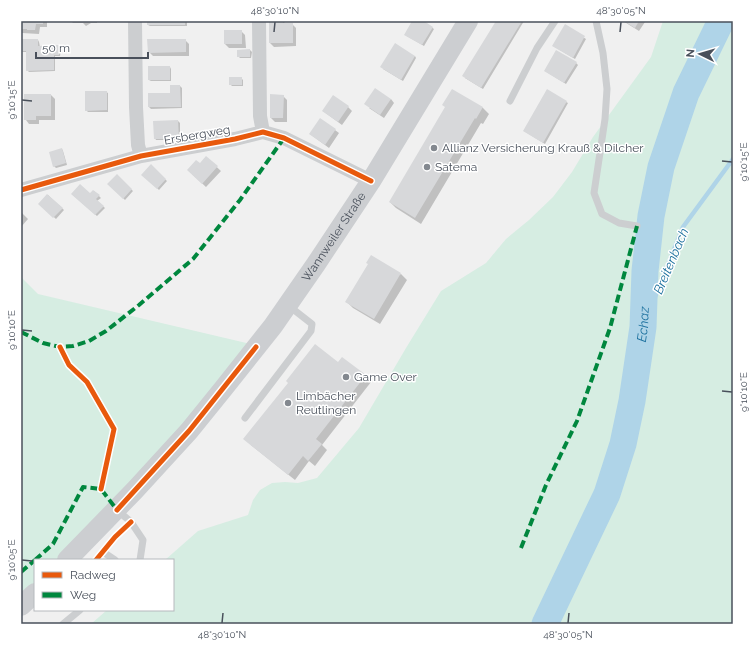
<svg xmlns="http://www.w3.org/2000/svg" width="754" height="645" viewBox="0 0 754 645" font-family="Raleway,sans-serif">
<rect width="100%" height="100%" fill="#f0f0f0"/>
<path fill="#d6ede2" d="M663,21H733V624H91L107,610H173V560H165L198,531L248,515L253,500L260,490L272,483L285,482L298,483L317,478L359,428L406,348L441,291L486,263L506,239L529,220L553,197L572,172L593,137L651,57Z
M21,277L38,294L259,346L70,560H35V596L21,609Z"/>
<path fill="#0003" d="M21,21H47V27H40L39,34L22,33Z
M71,21H97V23H91L86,26L83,23H73Z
M148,21H187V26H150L148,25Z
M270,21H283L286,24H292L296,28V46L274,47L270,43Z
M414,21H422L434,29L424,46L407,36Z
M497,21H524L483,89L465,78Z
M623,21H644L645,22L639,31Z
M565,26L586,39L575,59L555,47Z
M225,31H241L245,35L246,48H229L225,44Z
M38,40L39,42L40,47L59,46L61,48L60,56H55V71L29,72L27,70V52H23L21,51Z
M185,40L189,44V56H153L149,52Z
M250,50L252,52L251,58H240L238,56Z
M415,56L416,58L403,81L383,69Z
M576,63L578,65L566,84L545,71Z
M170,67L171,69V81H151L149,80Z
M241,78L243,80V86H232L230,84Z
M180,86L182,88V108L151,109L149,107L171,94Z
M452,90L483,108L489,114L483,124L481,123L421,224L396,208L390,202L446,108Z
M106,92L108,93V112H88L86,110Z
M51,95L55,99V120H39V124H29L26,120Z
M283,96L287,100V122H275L271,118Z
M391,99L394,103L384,118L369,108Z
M566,102L568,103L545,144L524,131Z
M348,107L352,111L342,125L323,111Z
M178,121L180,123V140H156L155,138Z
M335,130L339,133L329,148L310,134Z
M62,149L63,151L67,165L56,168L54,166Z
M206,157L221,171L206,187L192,174Z
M151,166L167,181L159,190L143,174Z
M117,176L133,191L125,200L109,184Z
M94,191L101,198L97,201L105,208L97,216L72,194H90Z
M48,195L64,210L56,219L40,204Z
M21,212L28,219L21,227Z
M401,274L407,280L380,324L353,308L347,302Z
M338,364L365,376L371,382L322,445L327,450L315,466L309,461L295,480L251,445Z"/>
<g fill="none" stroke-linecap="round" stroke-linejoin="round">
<path stroke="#afd4e8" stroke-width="4.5" d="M643,327L683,227L733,159"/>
<path stroke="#afd4e8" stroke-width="27" id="s1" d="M545,624L607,494L623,444L632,401L643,327L645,271L651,216L661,167L686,93L721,21"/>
</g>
<path fill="#d7d8da" d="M21,21H43V24H36L35,30H27V29H21Z
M147,21H185V25H147Z
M269,21H283V23H293V43H269Z
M412,21H424L433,27L422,45L404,35Z
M496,21H522L481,88L462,76Z
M624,21H639L635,28Z
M565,24L585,36L573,58L552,46Z
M224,30H242V44H224Z
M21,39H38V46L59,45V55H54V70L26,71V51H21Z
M147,39H186V52L148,53Z
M395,43L415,56L401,80L380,67Z
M250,49V57H237V50Z
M556,50L577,62L564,83L544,71Z
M148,66H170V80H148Z
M229,77H242V85H229Z
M170,85H180L181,107H148V93H170Z
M375,88L391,99L380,115L364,104Z
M452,89L483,107L476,119L475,118L415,218L389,202L445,107L442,105Z
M547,89L567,101L543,143L523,131Z
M85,91H107V110L85,111Z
M24,94H51V116H36V120H24Z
M270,94L284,95L283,118H270Z
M333,95L349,106L338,122L322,111Z
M320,118L336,129L325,145L309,134Z
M178,120L179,139H154L153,121Z
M62,148L66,163L53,167L49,152Z
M206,156L218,166L202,184L187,170L196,160L200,163Z
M151,164L166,179L157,189L141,175Z
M117,174L132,189L123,199L107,184Z
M80,184L90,193L93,190L100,195L96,199L104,206L95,215L71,194Z
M47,194L63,208L53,218L38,204Z
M371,255L401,273L374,319L345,302L368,264L366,263Z
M315,344L338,362L342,357L366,375L316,439L322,444L308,461L303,456L288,475L243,439L288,383L286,381Z"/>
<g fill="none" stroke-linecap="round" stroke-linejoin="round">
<path stroke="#ccced0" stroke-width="7" d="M596,21L603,53L607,89L605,119L594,193L602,214L619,223L637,226
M510,101L537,48L555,21
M245,418L311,331L312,324L289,306
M117,510L131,522L143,540L140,560
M103,552L115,560
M63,624L80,610"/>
<path stroke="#ccced0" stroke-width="14" d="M135,21L136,107L138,145L141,156
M259,21L260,116L263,132
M21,190L141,156L235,139L263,132L284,138L371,181"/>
<g stroke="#ccced1" stroke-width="20">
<path id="s2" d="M67,560L135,490L189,431L223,389L273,326L316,264L371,181L468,21"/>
<path d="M21,606L35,593"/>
</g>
<path stroke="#00873e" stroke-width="4" stroke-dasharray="8 4" stroke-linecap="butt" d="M21,332L43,343L60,347L73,346L89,341L106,331L139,305L193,259L240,200L284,138
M521,548L546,485L577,421L610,328L637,226
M35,560L53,544L83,487L101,489L117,510
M21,572L35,560"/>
<g stroke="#fff" stroke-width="8">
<path id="cycleway" d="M21,190L141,156L235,139L263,132L284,138L371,181
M60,347L69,365L87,382L114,429L101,489
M117,510L189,431L256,347
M96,560L115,537L131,522"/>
</g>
<use href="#cycleway" stroke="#e8590c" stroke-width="5"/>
</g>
<path fill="none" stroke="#49505b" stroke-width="1.5" d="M274,32L275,22M620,32L621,22M22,100L32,101M722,161L732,162M22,330L32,331M722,391L732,392M22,560L32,561M222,623L223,613M568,623L569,613"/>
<g fill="#83888f" stroke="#fff" stroke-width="1.5">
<circle cx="434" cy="148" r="4"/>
<circle cx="427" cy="167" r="4"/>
<circle cx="346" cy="377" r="4"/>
<circle cx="288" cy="403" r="4"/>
</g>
<g text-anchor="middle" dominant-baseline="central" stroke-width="3" stroke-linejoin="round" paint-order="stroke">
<g font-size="12" fill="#49505b" stroke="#fff">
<text transform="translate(197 135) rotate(-10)">Ersbergweg</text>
<text stroke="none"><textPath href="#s2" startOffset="420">Wannweiler Straße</textPath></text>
</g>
<g font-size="12" fill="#49505b" stroke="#fff" text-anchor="start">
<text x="442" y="148">Allianz Versicherung Krauß &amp; Dilcher</text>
<text x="435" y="167">Satema</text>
<text x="354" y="377">Game Over</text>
<text x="296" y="396">Limbächer<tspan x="296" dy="14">Reutlingen</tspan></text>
</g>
<g font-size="13" font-style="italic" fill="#1a6f9d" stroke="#fff">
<text transform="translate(671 261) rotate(-67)">Breitenbach</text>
<text stroke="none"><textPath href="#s1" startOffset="318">Echaz</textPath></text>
</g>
</g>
<rect width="754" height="645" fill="none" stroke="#ffffff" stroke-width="44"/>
<rect x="34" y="559" width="140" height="52" fill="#ffffff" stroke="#b6b9bd"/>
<rect x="42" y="572" width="20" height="6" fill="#e8590c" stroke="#b6b9bd"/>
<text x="70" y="579" font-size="12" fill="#49505b">Radweg</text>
<rect x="42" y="592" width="20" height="6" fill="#00873e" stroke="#b6b9bd"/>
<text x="70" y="599" font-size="12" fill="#49505b">Weg</text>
<g transform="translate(700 54) rotate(275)" stroke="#ffffff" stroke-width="3" paint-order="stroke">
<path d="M0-3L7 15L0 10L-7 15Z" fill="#49505b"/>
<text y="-6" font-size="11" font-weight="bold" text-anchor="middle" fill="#49505b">N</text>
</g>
<path d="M36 52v6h112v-6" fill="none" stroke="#49505b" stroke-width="2"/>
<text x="42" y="52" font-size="12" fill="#49505b" stroke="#ffffff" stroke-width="3" paint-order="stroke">50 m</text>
<rect x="22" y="22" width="710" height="601" fill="none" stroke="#49505b" stroke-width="1.5"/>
<g font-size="10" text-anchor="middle" fill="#49505b">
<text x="275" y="14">48°30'10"N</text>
<text x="621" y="14">48°30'05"N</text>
<text transform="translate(11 100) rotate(-90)" y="4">9°10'15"E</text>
<text transform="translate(743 162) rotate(-90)" y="4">9°10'15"E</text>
<text transform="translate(11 330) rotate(-90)" y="4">9°10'10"E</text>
<text transform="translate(743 392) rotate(-90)" y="4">9°10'10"E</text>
<text transform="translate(11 560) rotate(-90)" y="4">9°10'05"E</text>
<text x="222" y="638">48°30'10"N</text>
<text x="568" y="638">48°30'05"N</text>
</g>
</svg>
